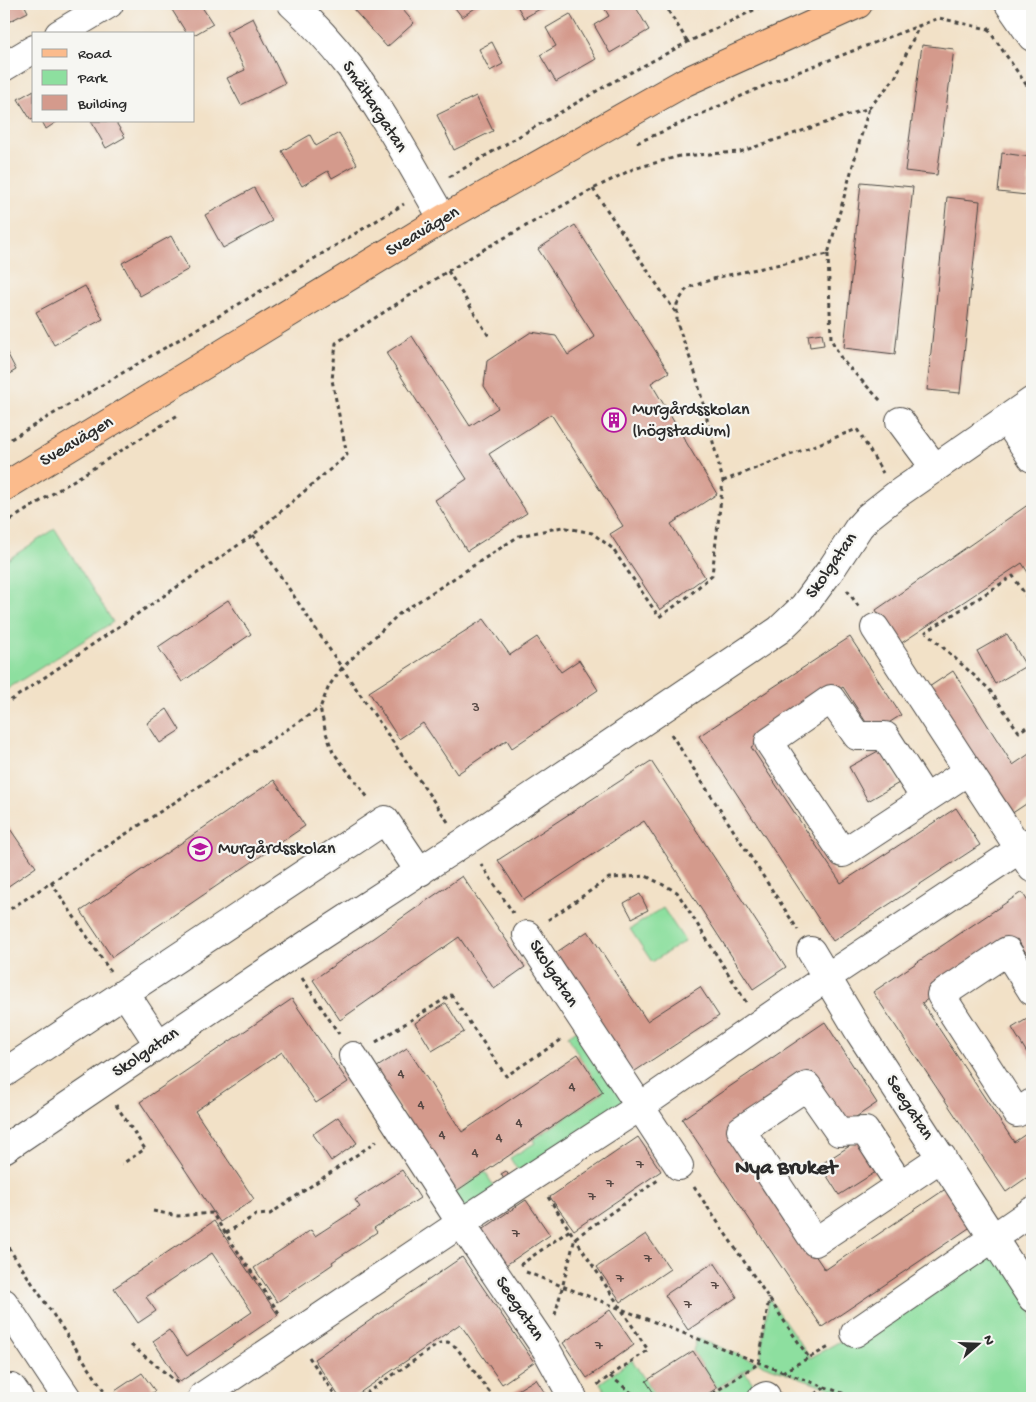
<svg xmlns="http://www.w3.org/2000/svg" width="1036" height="1402" viewBox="0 0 1036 1402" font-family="'Gochi Hand',sans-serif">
<rect width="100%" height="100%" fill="#f6f6f2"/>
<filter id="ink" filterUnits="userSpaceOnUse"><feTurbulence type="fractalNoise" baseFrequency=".02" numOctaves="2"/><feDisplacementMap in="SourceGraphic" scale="10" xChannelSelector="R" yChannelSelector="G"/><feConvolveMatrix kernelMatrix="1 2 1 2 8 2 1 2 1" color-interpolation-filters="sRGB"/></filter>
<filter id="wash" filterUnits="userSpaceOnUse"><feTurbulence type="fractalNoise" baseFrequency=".0096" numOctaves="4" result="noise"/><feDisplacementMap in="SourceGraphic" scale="20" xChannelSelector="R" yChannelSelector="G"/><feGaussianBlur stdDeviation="1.12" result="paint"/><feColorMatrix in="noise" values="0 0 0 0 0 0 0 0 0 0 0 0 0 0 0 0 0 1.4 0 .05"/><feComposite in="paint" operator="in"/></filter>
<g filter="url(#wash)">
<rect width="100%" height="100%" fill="#f2e1c7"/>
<path fill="#8ddf9f" stroke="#5c8565" d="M55,529L113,622L4,691V562Z
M663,908L685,941L652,962L630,929Z
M586,1024L641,1106L606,1113L595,1120L525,1182L510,1158L535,1143L533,1140L603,1092L578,1054L568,1036Z
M485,1172L501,1198L461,1223L445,1198Z
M994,1237L1032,1298V1398H848L846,1394L759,1363L769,1298L810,1358L855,1333Z
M697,1338L757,1362L755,1364L717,1388L693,1351Z
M632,1360L657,1398H610L600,1383Z
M745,1372L763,1398H707Z"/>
<g id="blocks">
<path fill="#d49a8c" d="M4,4H24L28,12L4,24Z
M172,4H200L213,24L194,35V34H187L169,5Z
M359,4H398L414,23L387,47L353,9Z
M452,4H481L462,17Z
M516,4H546L547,5L524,18Z
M602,4H634L649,30L610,53L594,25L609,16Z
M570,14L596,59L556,82L540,55L556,46L546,28Z
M253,18L285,83L241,105L227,78L245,70L226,32Z
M492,42L503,64L490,71L479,49Z
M922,45L954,49L937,175L905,171Z
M34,90V119L31,120L18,99Z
M476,96L493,131L454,150L437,115Z
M42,121H58L46,129Z
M91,121H115L125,137L106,148Z
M339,133L357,164L332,178L328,171L302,186L282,151L310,135L316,146Z
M1002,153L1031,157L1027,195L998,192Z
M861,182L913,187L895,354L844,348Z
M254,188L272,221L223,248L205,215Z
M947,197L980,201L960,393L927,390Z
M575,225L669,372L651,383L717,494L671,524L705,577L660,610L610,534L623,526L551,414L489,454L527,513L467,551L435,500L467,479L386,353L412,336L470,426L498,408L484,386L487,361L531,332L556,336L568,355L595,337L538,249Z
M171,236L189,269L140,296L122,263Z
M85,286L103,319L54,345L36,312Z
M822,333L824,345L810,347L808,335Z
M4,347L16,370L4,377Z
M1032,502V579L1022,563L897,646L876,610Z
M228,600L251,634L182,682L158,647Z
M484,619L510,655L537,637L561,672L579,660L598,690L512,748L507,740L457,774L423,723L399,739L369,692Z
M1007,634L1026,666L995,684L977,651Z
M850,637L901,715L873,733L843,687L751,747L841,883L956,808L980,845L833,941L699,736Z
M953,671L1013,765L1032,752V800L1008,816L926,689Z
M167,709L180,730L160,743L147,723Z
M880,750L899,783L868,801L849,767Z
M651,761L786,967L753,989L644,821L524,900L498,860Z
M274,780L305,826L112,957L81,911Z
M4,820L36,867L7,887L4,882Z
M462,876L525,967L494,989L459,937L340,1020L313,980Z
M1022,892L1032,908V962L1017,939L922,1003L1014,1142L1032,1130V1174L1006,1192L873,992Z
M640,894L648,910L632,918L624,903Z
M588,931L647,1021L700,987L719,1016L632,1073L554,954Z
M292,999L348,1082L316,1103L282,1052L195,1111L254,1199L220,1222L140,1102Z
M446,1003L464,1032L432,1051L415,1023Z
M1032,1016V1061L1012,1028Z
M825,1022L877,1103L844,1125L813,1077L732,1132L825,1270L947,1188L972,1226L822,1327L682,1119Z
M407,1048L462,1132L578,1054L603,1092L455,1192L374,1069Z
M338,1117L357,1143L331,1161L313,1134Z
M638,1137L661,1171L574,1230L550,1197Z
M859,1140L879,1170L839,1195L820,1165Z
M402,1170L420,1198L374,1228L377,1232L332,1262L333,1264L277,1302L254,1268L311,1230L315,1236L360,1207L355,1200Z
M506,1171L509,1176L504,1179L501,1174Z
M526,1200L550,1235L503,1267L480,1231Z
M214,1221L278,1315L180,1382L153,1341L169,1330L187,1356L252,1312L212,1253L146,1297L156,1311L138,1323L114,1288Z
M646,1234L670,1269L621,1302L597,1267Z
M462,1257L534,1362L502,1384L460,1324L352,1398H340L314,1359Z
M714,1262L737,1297L688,1330L665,1295Z
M610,1310L634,1345L587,1378L563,1343Z
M693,1351L717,1388L701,1398H657L646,1381Z
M142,1373L155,1391L144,1398H120L115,1391Z
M536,1379L548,1398H504Z"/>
</g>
</g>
<g filter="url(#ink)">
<use href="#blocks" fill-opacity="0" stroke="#494642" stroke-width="1"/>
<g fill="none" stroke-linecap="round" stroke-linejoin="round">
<g stroke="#494642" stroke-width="30">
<path id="minor" d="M292,4C313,23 332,44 349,66C385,114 413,168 443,219
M1009,4L1032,37
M59,34L109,4
M4,67L34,49
M1006,419L1032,458
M900,421L935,468
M875,628L1032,868
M925,798L885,736H857L831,699L769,742L843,853L968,771
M527,935L679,1166
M811,951L860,1033L1032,1298
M1032,991L1007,951L941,995L1017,1113L1032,1103
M125,993L159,1045
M353,1056L461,1223L546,1349L573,1398
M4,1073L385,820L420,872
M4,1149L288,957L466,841L779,630L804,606L832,568L859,527L868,517L896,495L1032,401
M900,1185L865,1131L839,1132L807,1086L741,1130L815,1242L942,1157
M4,1303L67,1398
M855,1333L1032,1211
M4,1390L12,1388L19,1398
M202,1398L203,1396L461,1223L641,1106L827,977L1032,841
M762,1398L766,1396"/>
</g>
<g stroke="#494642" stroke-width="30">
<path id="major" d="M4,487L443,219L685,82L858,4"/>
</g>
<path stroke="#494642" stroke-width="3" stroke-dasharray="4 4" stroke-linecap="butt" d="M664,4L688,42
M988,29L1032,93
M637,143L777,80L939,18L988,29L993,25
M449,177L609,84L688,42L766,4
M593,189L676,313
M828,254L831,339L842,360L882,402
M448,271L490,338
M4,443L244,301L404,204
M723,481L857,429L883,473
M4,524L178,415
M253,535L342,668L329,686L320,708L326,733L333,752L369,799
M847,590L859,607
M1032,605L1013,576L926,632L989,689L1019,732L1032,723
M4,705L253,535L347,455L332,380L336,343L448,271L486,248L593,189L633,169L680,156L740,152L869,108L895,78L919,26
M671,734L798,930
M448,822L342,668L399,614L519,536L562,527L592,533L612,548L659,617L685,599L712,575L723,481L695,372L677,323V304L687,288L719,277L828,254L869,108
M481,864L513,913
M51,882L110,971
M4,913L320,708
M548,920L609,878L646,876L677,892L746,1002
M302,978L339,1034
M376,1042L451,995L506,1076L564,1038
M116,1105L145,1149L122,1164
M694,1187L809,1358
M548,1197L648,1350L597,1385
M153,1211L178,1216L212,1213L279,1313
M226,1233L256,1215L270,1214L377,1141
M4,1241L109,1398
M520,1265L570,1230
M526,1272L783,1372L856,1398
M555,1315L575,1238L658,1180
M131,1345L179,1384
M309,1357L337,1398
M783,1373L784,1371L831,1346
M610,1376L638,1398
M815,1394L818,1398
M359,1398L440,1343L448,1342L456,1347L494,1398
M706,1398L759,1363L769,1298
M808,1398L826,1387"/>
<use href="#minor" stroke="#fff" stroke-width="28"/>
<use href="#major" stroke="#fbbb8c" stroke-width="28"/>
</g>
</g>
<defs>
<g id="building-ring" transform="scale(1.25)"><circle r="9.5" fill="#f6f6f2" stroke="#b5179e" stroke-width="1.5"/><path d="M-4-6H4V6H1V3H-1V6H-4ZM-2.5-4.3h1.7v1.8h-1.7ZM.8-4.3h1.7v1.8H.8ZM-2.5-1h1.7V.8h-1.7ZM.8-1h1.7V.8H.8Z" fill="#b5179e"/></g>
<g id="school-ring" transform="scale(1.25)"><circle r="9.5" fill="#f6f6f2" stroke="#b5179e" stroke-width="1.5"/><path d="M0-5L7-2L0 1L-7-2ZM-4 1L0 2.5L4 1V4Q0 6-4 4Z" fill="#b5179e"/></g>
</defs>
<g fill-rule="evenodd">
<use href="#building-ring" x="614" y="420"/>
<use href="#school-ring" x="200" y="849"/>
</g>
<g text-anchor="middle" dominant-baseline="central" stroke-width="4.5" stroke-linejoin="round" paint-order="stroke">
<g font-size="15" fill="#554743">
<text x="476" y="708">3</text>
<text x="401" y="1074">4</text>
<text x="572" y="1087">4</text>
<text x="421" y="1105">4</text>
<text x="519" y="1123">4</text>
<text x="442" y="1135">4</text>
<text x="499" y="1138">4</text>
<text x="475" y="1153">4</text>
<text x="640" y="1165">7</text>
<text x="610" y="1184">7</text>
<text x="592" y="1197">7</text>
<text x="516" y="1234">7</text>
<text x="648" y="1259">7</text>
<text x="620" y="1279">7</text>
<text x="715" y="1286">7</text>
<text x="688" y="1305">7</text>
<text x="599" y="1346">7</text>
</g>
<g font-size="18" fill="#2b2b2b" stroke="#f6f6f2">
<text transform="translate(374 107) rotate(57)">Smältargatan</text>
<text transform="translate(423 232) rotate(-31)">Sveavägen</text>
<text transform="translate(77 442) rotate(-31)">Sveavägen</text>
<text transform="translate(832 566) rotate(-55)">Skolgatan</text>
<text transform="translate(553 974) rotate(57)">Skolgatan</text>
<text transform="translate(146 1053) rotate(-34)">Skolgatan</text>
<text transform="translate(909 1108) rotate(57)">Seegatan</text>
<text transform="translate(519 1309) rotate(56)">Seegatan</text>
</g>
<g font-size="18" fill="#2b2b2b" stroke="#f6f6f2" text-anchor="start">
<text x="632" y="410">Murgårdsskolan<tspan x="632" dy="21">(högstadium)</tspan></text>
<text x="218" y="849">Murgårdsskolan</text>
</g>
<g font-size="22" font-weight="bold" fill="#2b2b2b" stroke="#f6f6f2">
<text x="786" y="1169">Nya Bruket</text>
</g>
</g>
<rect width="1036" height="1402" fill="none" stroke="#f6f6f2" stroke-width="20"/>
<rect x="32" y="32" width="162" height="90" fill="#f6f6f2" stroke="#a5a5a2"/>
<rect x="42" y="49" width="25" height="8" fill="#fbbb8c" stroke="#a5a5a2"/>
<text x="78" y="58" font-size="15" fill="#2b2b2b">Road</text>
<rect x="42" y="70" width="25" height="15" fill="#8ddf9f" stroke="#a5a5a2"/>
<text x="78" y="82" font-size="15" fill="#2b2b2b">Park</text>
<rect x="42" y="95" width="25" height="15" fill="#d49a8c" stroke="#a5a5a2"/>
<text x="78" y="108" font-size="15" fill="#2b2b2b">Building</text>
<g transform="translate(978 1344) rotate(70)" stroke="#f6f6f2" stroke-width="4" paint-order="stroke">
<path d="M0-4L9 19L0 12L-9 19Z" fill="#2b2b2b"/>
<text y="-8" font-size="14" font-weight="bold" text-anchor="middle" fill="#2b2b2b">N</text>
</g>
</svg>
